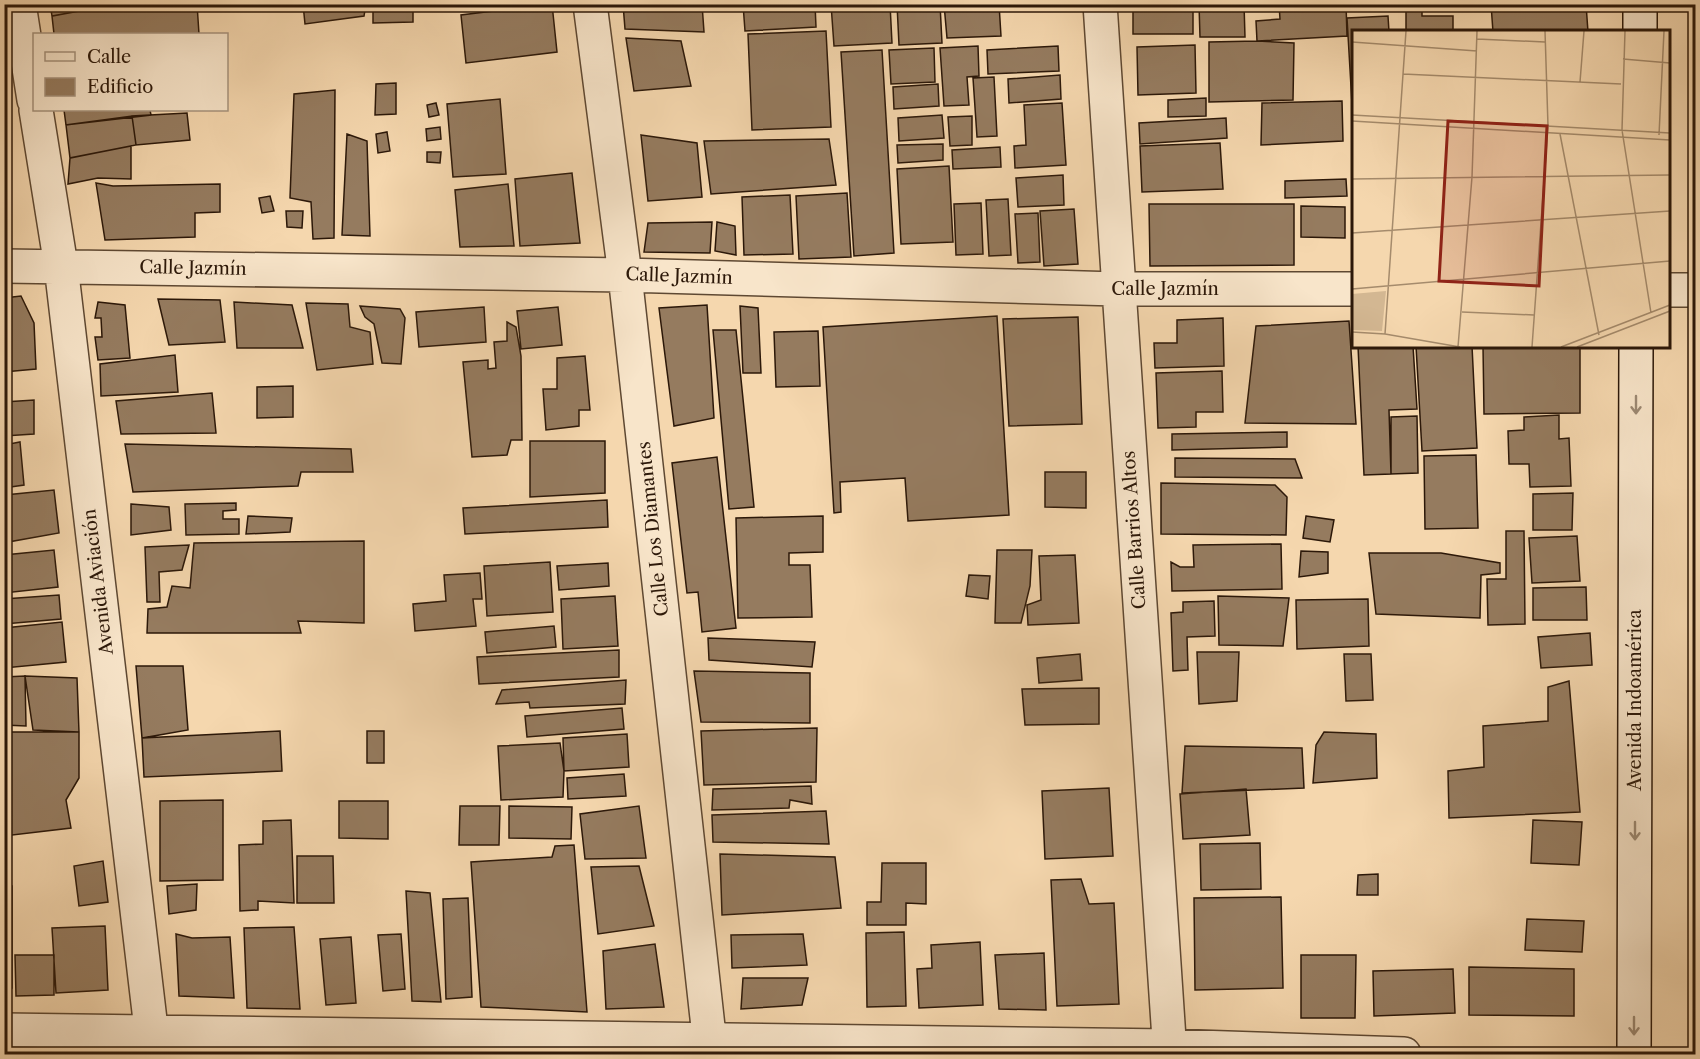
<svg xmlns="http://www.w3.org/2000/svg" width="1700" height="1059" viewBox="0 0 1700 1059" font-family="'Libre Caslon Text',serif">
<rect width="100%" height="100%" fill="#f5d7ae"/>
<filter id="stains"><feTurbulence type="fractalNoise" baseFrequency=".00333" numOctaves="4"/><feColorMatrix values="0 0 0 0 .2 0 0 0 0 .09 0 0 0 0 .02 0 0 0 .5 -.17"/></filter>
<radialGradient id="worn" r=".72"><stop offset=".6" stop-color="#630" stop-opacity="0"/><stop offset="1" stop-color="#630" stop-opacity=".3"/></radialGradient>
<path fill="#957b5f" stroke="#2c1809" stroke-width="1.5" d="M50,4H117L52,16Z
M117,4H197L199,34H54L52,16Z
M303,4H366L364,16L305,24Z
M373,4H413V22L373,23Z
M552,4L557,52L466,63L461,15Z
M623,4H702L704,32L625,29Z
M743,4H815L816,27L745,31Z
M831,4H890L892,43L834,46Z
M897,4H940L942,43L899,45Z
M944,4H999L1001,36L947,38Z
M1133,4H1193V34H1133Z
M1199,4H1244L1245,37H1200Z
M1279,4H1346L1347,36L1257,41L1256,21L1280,19Z
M1491,4H1586L1588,32H1493Z
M1406,8H1422V16H1453V32H1406Z
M1388,16L1389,32H1354L1353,121L1347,18Z
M826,31L831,127L752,130L748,34Z
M626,38L681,41L691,86L634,91Z
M1257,41L1294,43L1293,100L1209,102V42Z
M1195,45L1196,93L1138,95L1137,47Z
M978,46L979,76L967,77L969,105L944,106L940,48Z
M1058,46L1059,71L988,74L987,50Z
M934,48L935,82L891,84L889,50Z
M882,50L894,253L854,256L841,52Z
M1060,75L1061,99L1009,103L1008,79Z
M994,77L997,136L977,137L973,78Z
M396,83V114L375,115L376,84Z
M938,84L939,106L894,109L893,87Z
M335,90L334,238L313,239L311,202L290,198L294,94Z
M1206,98V116L1168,117V100Z
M500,99L506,174L453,177L447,104Z
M1342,101L1343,141L1261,145L1262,103Z
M436,103L439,115L429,117L427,105Z
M1062,103L1066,165L1015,168L1014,146L1026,145L1024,105Z
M64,110H150L151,115L66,125Z
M187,113L190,140L136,145L132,116Z
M942,115L944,138L899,141L898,118Z
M132,116L136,145L70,158L66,125Z
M972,116V145L950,146L948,117Z
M1226,118L1227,138L1140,144L1139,123Z
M440,127L441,139L427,141L426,129Z
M387,132L390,151L378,153L376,134Z
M347,134L367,141L370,236L342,235Z
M641,135L697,143L702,197L648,201Z
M829,139L836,185L711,194L704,141Z
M1220,143L1223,189L1142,192L1140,146Z
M943,144V160L898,163L897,145Z
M131,146V179L98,178L68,184L70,158Z
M1000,147L1001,167L953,169L952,150Z
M427,152H441L440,163L427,162Z
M949,166L953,242L901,244L897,169Z
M4,168H8L9,229H4Z
M572,173L580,243L520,246L515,179Z
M1063,175L1064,205L1018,207L1016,178Z
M1346,179L1347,196L1285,198V181Z
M96,183L113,186L220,184V212L195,213V237L105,240Z
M508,184L514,246L460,247L455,190Z
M847,193L851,257L799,259L796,196Z
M790,195L793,254L744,255L742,197Z
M270,196L274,211L262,213L259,198Z
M1008,199L1011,255L989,256L986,200Z
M981,203L983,254L956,255L954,204Z
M1149,204H1294V265L1150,266Z
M1301,206L1345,207V238L1301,237Z
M1074,209L1078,264L1044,266L1040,211Z
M286,211H303L302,228L287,227Z
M1038,213L1040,262L1018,263L1015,214Z
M712,222L710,253L644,252L648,223Z
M717,222L735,226L736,255L715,251Z
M21,296L34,323L36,369L4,372V298Z
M158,299L220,300L225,342L169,345Z
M98,302L125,305L130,358L98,360L95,337H102L101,318H95Z
M234,302L292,305L303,348H237Z
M306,303L348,304L350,327L370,332L373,364L317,370Z
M707,305L714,418L674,426L659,308Z
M360,306L400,309L405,318L401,364L382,363L374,324L365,317Z
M740,306L758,308L761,373H743Z
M484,307L486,342L419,347L416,312Z
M558,307L562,345L521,349L517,311Z
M997,316L1009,515L908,521L905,478L840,482L841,512L834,513L823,327Z
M1078,317L1082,424L1009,426L1003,319Z
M1223,318L1224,366L1155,368L1154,343H1177V320Z
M1349,321L1356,424L1245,423L1256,326Z
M507,322L516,327L521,356L522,440H511L507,455L472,457L463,362L488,360V369L496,368L494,342L507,341Z
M713,330H736L754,507L729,509Z
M818,331L820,386L776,387L774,332Z
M1358,346H1413L1417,409L1389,410L1391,474L1364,475Z
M1416,346H1472L1477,448L1422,451Z
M1483,346H1580V413L1484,414Z
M175,355L178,392L101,396L100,364Z
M585,356L590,410H579V426L546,430L543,389H557V358Z
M1222,371L1223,412H1196V427L1158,428L1156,373Z
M293,386V417L257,418V387Z
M212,393L216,433L121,434L116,401Z
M34,400V434L4,436V402Z
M1559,415V439L1569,438L1571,486L1530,487L1529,464H1509L1508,431L1524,430V417Z
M1417,416L1418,473L1391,474V417Z
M1287,432V447L1172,450V434Z
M530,441H605V493L530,497Z
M20,442L24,485L4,488V445Z
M125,444L351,449L353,472H301L298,486L133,492Z
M1476,455L1478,528L1425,529L1424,456Z
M717,457L736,628L702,632L698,592L687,593L672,463Z
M1175,458L1295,459L1302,478L1175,477Z
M1045,472H1086V508L1045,507Z
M1161,483L1275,485L1287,497L1286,535L1161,534Z
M54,490L59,533L8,542L5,495Z
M1573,493L1572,530H1533V494Z
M607,500L608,527L465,534L463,508Z
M236,503V510L223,511V519H239V534L186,535L185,504Z
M131,504L169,507L171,530L131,535Z
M248,516L292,518L290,532L246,534Z
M823,516V552L789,553V565H810L812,617L738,618L736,518Z
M1306,516L1334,520L1330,542L1303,538Z
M1506,531H1524L1525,624L1488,625L1487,579H1506Z
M1577,536L1580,581L1532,583L1529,538Z
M364,541V623L298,621L301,633H147L148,609L167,607L172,586L190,588L194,543Z
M1281,544L1282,589L1172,591L1171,562L1180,567H1194L1193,545Z
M189,545L182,570L159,572L160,602H147L145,547Z
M54,550L58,587L4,593V555Z
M997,550H1032L1030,586L1021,623H995Z
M1301,551L1328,552V573L1299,577Z
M1369,553H1441L1500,563V573L1481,575L1480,618L1376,614Z
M1075,555L1079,623L1028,625L1027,605L1041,600L1039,556Z
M550,562L553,612L487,616L484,566Z
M608,563L609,586L559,590L557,566Z
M480,573L482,599H473L476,626L415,631L413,604L446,601L444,575Z
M969,575L990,576L988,599L966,596Z
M1586,587L1587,620H1533V588Z
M59,595L61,619L4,624V599Z
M615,596L618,646L563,649L561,599Z
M1218,596L1289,598L1283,646L1219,645Z
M1368,599L1369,646L1297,649L1296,600Z
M1214,601L1215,636L1187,637L1188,670L1173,671L1171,613L1183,612V602Z
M62,622L66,662L4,668V628Z
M554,626L556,647L487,653L485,632Z
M1590,633L1592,665L1541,668L1538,637Z
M708,638L815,642L812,667L709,660Z
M619,650V677L479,684L477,657Z
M1197,652H1239L1237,701L1199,704Z
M1080,654L1082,680L1039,683L1037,658Z
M1344,654H1371L1373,700L1346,701Z
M136,666H183L188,730L142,738Z
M694,671L810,673V723L701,722Z
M25,676L26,726L4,725V677Z
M25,676L77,678L79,732L33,730Z
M626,680L625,704L530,708L529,702L496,704L502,690Z
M1569,681L1580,812L1449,818L1448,771L1484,767L1483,726L1548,721V687Z
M1099,688V724L1025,725L1022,689Z
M622,708L624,729L527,737L525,716Z
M817,728L816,782L704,785L701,731Z
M280,731L282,771L144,777L142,738Z
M367,731H384V763H367Z
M4,732H79V778L66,800L71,828L4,836Z
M1324,732L1376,734L1377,778L1313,783L1316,745Z
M627,734L629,767L564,771L563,738Z
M560,743L564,771L563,797L501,800L498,746Z
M1185,746L1302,748L1304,788L1182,793Z
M624,774L626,796L568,799L567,778Z
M811,786L812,804L790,800L789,808L712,810L713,789Z
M1109,788L1113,856L1045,859L1042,791Z
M1246,789L1250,835L1183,839L1180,794Z
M223,800V880L160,881V801Z
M339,801H388V839L339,838Z
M460,806H500L499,845H459Z
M509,806L572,807L571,839L509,838Z
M639,806L646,858L585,859L580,814Z
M826,811L829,844L713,842L712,815Z
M291,820L294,903L258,901V910L240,911L239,845L263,844V821Z
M1533,820L1582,822L1579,865L1531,863Z
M1260,843L1261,889L1201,890L1200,844Z
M574,845L587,1012L481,1007L471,862L552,857L555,846Z
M720,854L835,857L841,908L722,915Z
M297,856H333L334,903H297Z
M103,861L108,902L79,906L74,866Z
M882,863H926V904L906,903V925H867V902H881Z
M639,866L654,926L598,934L591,867Z
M1378,874V895H1357L1358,875Z
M1081,879L1089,904L1114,903L1119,1004L1057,1006L1051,880Z
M197,884L196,910L169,914L167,886Z
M4,886H12V988H4Z
M406,891L430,893L441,1002L412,1001Z
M1281,897L1283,988L1195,990L1194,898Z
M468,898L472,997L446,999L443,899Z
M1527,919L1584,921L1582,952L1525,950Z
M105,926L108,990L56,993L52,928Z
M294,927L300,1009L247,1008L244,928Z
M904,932L906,1006L867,1007L866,933Z
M176,934L192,938L230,937L234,998L179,996Z
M401,934L405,989L383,991L378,935Z
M803,934L807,965L732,968L731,935Z
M351,937L356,1003L326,1005L320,939Z
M980,942L983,1005L919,1008L917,969L932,968L931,945Z
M655,944L664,1007L606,1009L603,951Z
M1044,953L1046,1010L999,1009L995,955Z
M15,955H54V995L16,996Z
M1301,955H1356L1355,1018H1301Z
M1469,967L1574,969V1016L1469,1015Z
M1453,969L1455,1013L1374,1016L1373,971Z
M743,978H808L802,1005L741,1009Z"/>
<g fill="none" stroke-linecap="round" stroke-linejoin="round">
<g stroke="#5e4832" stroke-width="36">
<path id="street" d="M19,4L34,100
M590,4L625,275L711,1054
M1100,4L1170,1054
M36,110L61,266L154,1054
M4,266L625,275L1117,289H1354
M1668,290H1696
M4,1030L1169,1046L1404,1054"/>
</g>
<g stroke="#2c1809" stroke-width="36">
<path id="secondary" d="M1640,32V4
M1634,1054L1636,346"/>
</g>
<use href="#street" stroke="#f8e5ca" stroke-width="33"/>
<use href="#secondary" stroke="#f8e5ca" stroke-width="33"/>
</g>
<defs><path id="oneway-shaft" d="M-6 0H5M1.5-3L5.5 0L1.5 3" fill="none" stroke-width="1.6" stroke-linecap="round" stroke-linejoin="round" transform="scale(1.5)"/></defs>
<g stroke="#9c8973">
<use href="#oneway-shaft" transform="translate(1636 405) rotate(90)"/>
<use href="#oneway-shaft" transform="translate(1635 831) rotate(90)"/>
<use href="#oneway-shaft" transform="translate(1634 1026) rotate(90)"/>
</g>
<g text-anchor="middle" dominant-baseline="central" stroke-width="5" stroke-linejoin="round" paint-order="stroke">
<g font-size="18" fill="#2c1809" stroke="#f8e5ca">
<text transform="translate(193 268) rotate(1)">Calle Jazmín</text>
<text transform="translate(679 276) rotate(2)">Calle Jazmín</text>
<text x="1165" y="289">Calle Jazmín</text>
<text transform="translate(653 529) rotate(-96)">Calle Los Diamantes</text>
<text transform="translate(1134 530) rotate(-94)">Calle Barrios Altos</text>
<text transform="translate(98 582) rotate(-97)">Avenida Aviación</text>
<text transform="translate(1635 700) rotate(-90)">Avenida Indoamérica</text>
</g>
</g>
<g transform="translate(1352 30)">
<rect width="318" height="318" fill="#f5d7ae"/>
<path d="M34,261L30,301L0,300V264Z" fill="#d3b792"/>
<path fill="none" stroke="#a58b6c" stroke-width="1.5" d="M273,1L270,100L299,283M125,9L193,12M0,12L125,21M271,29L318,33M51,44L269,54M228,52L232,1M0,85L318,103M0,91L318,110M208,104L247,305M307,105L312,1M0,149L318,145M0,203L318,181M0,259L318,231M110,282L182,285M0,302L33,304L108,317M33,304L54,1M106,317L120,147L125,1M180,317L196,96L193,1M209,317L318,275M225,317L318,281"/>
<path fill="#8f2418" fill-opacity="0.15" stroke="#8f2418" stroke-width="3" d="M96,91L195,96L187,256L87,251Z"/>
<rect width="318" height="318" fill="none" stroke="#2c1809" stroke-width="3"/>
</g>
<rect width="1700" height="1059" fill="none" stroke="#f5d7ae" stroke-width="24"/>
<rect x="6" y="6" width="1688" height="1047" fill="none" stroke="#2c1809" stroke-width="3"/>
<rect x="12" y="12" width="1676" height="1035" fill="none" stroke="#2c1809" stroke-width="1.5"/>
<rect x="33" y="33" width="195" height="78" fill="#f8e5ca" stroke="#a6937d" stroke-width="1.5"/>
<rect x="45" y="52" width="30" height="9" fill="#f8e5ca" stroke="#a6937d" stroke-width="1.5"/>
<text x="87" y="63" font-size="18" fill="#2c1809">Calle</text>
<rect x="45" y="78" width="30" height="18" fill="#957b5f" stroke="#a6937d" stroke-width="1.5"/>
<text x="87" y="93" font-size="18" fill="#2c1809">Edificio</text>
<rect width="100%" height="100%" filter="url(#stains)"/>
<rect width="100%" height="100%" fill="url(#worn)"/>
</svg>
